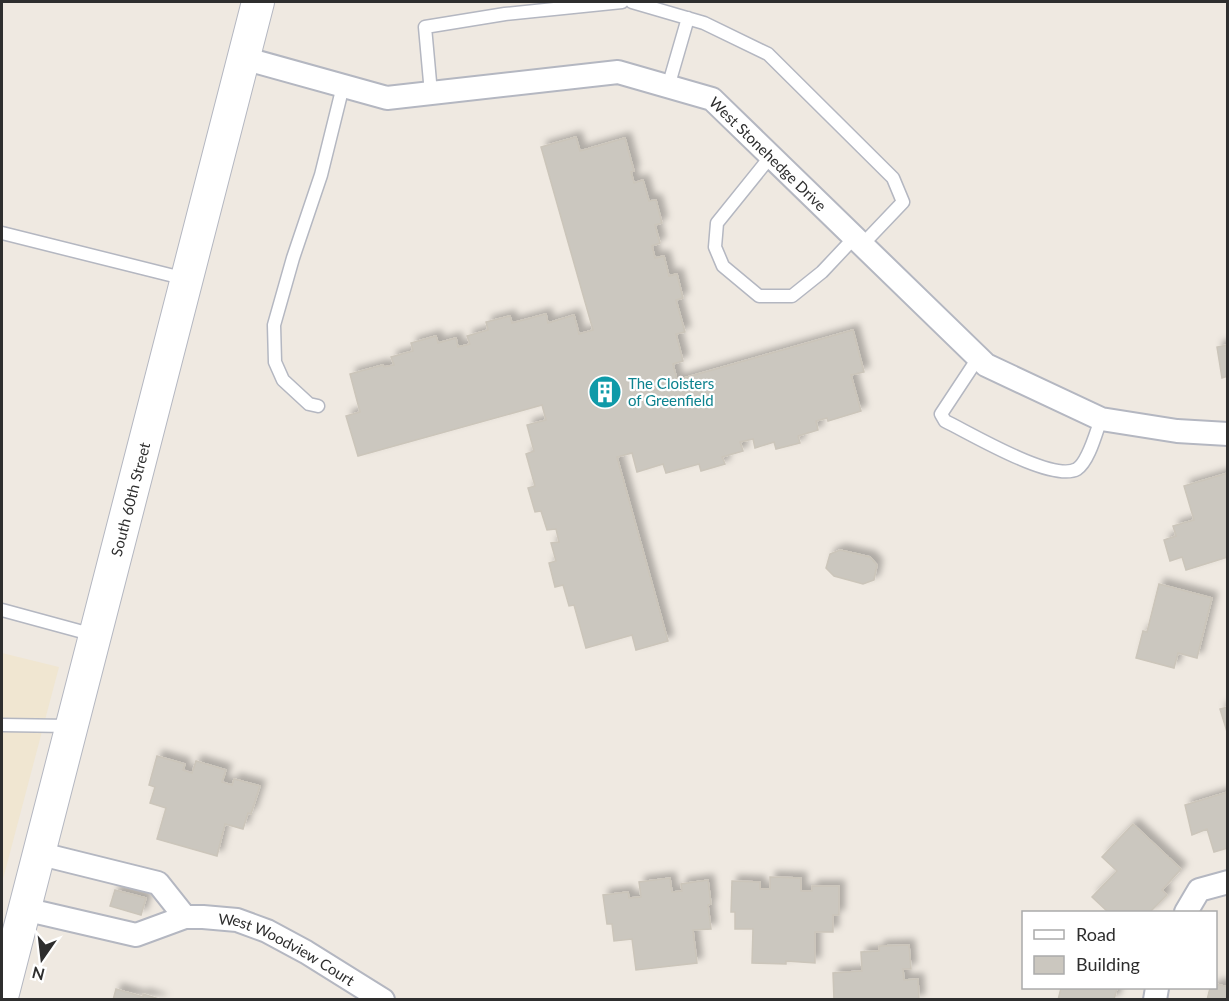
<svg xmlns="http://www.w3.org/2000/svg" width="1229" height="1001" viewBox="0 0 1229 1001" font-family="Lato,sans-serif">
<defs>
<filter id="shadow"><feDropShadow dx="5.5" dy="-5.5" stdDeviation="3" flood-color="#0004"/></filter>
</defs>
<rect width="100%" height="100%" fill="#efe9e1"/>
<path fill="#f0e6d1" d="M2,653L59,667L2,883Z"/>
<path fill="#cbc7bf" stroke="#cbc5ba" stroke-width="1.5" filter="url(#shadow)" d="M576,137L580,151L625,138L634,171L631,172L634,183L643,180L649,201L656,200L662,223L655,225L660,243L652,246L655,258L664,256L669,276L677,274L683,298L676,300L685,332L676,334L683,361L673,364L677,380L853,330L864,372L851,375L861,411L828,421L827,418L816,421L818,430L798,436L800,443L776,449L774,442L755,448L753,439L740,442L743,451L722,457L725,464L701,471L699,464L666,473L663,464L637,472L632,453L617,457L668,641L636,650L632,635L586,648L574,605L569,606L563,585L555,587L549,563L556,561L551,543L559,542L556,529L547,530L541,511L535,512L528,488L535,486L526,454L534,451L527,425L546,420L542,405L358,456L346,416L360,412L350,374L383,365L384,367L394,365L391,357L413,351L411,343L436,336L438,343L456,338L458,347L470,344L467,336L488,330L486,322L510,316L512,323L546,314L548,323L574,315L579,334L593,330L541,147Z
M1228,345V376L1222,378L1217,347Z
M1228,473V557L1186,570L1182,557L1170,561L1164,540L1176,536L1173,526L1194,520L1184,486Z
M840,550L870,557L877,565L874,580L863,584L834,576L826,568L830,554Z
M1159,584L1212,598L1197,658L1178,653L1174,668L1136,658L1143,631L1147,632Z
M1228,707V735L1220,709Z
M157,756L185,764L183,770L192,773L196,761L226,770L222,782L232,785L234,779L260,786L251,814L248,813L243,829L225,824L217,856L157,839L166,808L150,803L155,787L149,785Z
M1228,792V848L1214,852L1207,829L1192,835L1185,805Z
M1133,824L1181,869L1162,890L1167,895L1150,912H1108L1092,897L1117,871L1102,857Z
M770,877L801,878V891H812V886H839V915H833V932H815V963L786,961V964L752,963L753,929H735V912H731L732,881L760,882V889H770Z
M670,878L672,892L682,891L681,884L708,880L711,904L708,905L711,929L693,930L697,963L636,970L632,939L614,941L612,924H607L603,895L628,892L629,898L641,897L639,882Z
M115,890L146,898L141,915L110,906Z
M909,945L911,969H903L904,980L918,979L919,1000H834L833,973L862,971L861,952L879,951V946Z
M1216,984L1228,987V1000H1207L1210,988H1216Z
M1061,988H1117L1114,1000H1058Z
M116,989L143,997V994L162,1000H113Z"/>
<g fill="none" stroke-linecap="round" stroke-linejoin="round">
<g stroke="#b4b7c1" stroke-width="15">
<path id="lane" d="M632,2L704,23L768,54L893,178L903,202L862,245
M668,87L688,18
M431,93L425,27L505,14L622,2
M771,156L717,223L715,247L723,266L759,296H792L822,272L854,238
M2,233L186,279
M978,358L941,414L945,421C970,433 1053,483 1077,469C1089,461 1096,432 1101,419
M318,406L309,404L283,380L275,362L274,325L293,258L321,175L343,86
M2,610L94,635
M2,725L70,726"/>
</g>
<g stroke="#b4b7c1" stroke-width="26">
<g id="street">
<path id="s1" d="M243,58L387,98L618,72L712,99L986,365L1101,419L1177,431L1228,434"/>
<path d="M37,853L158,883L185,917"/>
<path id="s2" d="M24,909L136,935L185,917H203L237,920L267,931L306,952L383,1000"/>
<path d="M1186,912L1199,890L1228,882"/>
<path d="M1155,1000L1157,988"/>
</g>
</g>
<g stroke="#b4b7c1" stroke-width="34">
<g id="secondary">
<path id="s3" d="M2,997L258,2"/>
</g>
</g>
<use href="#lane" stroke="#fff" stroke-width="12"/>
<use href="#street" stroke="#fff" stroke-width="22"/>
<use href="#secondary" stroke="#fff" stroke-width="32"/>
</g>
<defs>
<g id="building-disc" transform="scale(1.725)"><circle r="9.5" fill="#0f9aa8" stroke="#fff"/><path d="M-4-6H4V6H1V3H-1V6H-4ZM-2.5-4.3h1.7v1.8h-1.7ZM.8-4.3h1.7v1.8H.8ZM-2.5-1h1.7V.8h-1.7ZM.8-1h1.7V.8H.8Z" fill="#fff"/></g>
</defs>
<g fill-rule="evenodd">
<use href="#building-disc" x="605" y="392"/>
</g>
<g text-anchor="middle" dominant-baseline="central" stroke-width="4.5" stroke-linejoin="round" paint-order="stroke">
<g font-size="15" fill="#2e2e2e" stroke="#fff">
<text stroke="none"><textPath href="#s1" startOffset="558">West Stonehedge Drive</textPath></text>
<text stroke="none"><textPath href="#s3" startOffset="514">South 60th Street</textPath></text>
<text stroke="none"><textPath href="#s2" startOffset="276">West Woodview Court</textPath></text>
</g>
<g font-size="15" fill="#0d838f" stroke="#fff" text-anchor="start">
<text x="628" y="383">The Cloisters<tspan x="628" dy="17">of Greenfield</tspan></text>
</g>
</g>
<rect width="1229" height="1001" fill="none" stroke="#2e2e2e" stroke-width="6"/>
<rect x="1022" y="911" width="195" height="78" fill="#ffffff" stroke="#ababab" stroke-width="1.5"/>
<rect x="1034" y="930" width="30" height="9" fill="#ffffff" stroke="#ababab" stroke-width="1.5"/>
<text x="1076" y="941" font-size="18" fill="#2e2e2e">Road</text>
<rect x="1034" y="956" width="30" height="18" fill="#cbc7bf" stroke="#ababab" stroke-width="1.5"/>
<text x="1076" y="971" font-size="18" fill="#2e2e2e">Building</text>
<g transform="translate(42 959) rotate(194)" stroke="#ffffff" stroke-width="4.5" paint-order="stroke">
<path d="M0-4.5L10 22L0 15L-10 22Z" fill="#2e2e2e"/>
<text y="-9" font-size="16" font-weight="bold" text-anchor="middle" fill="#2e2e2e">N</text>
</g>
</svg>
